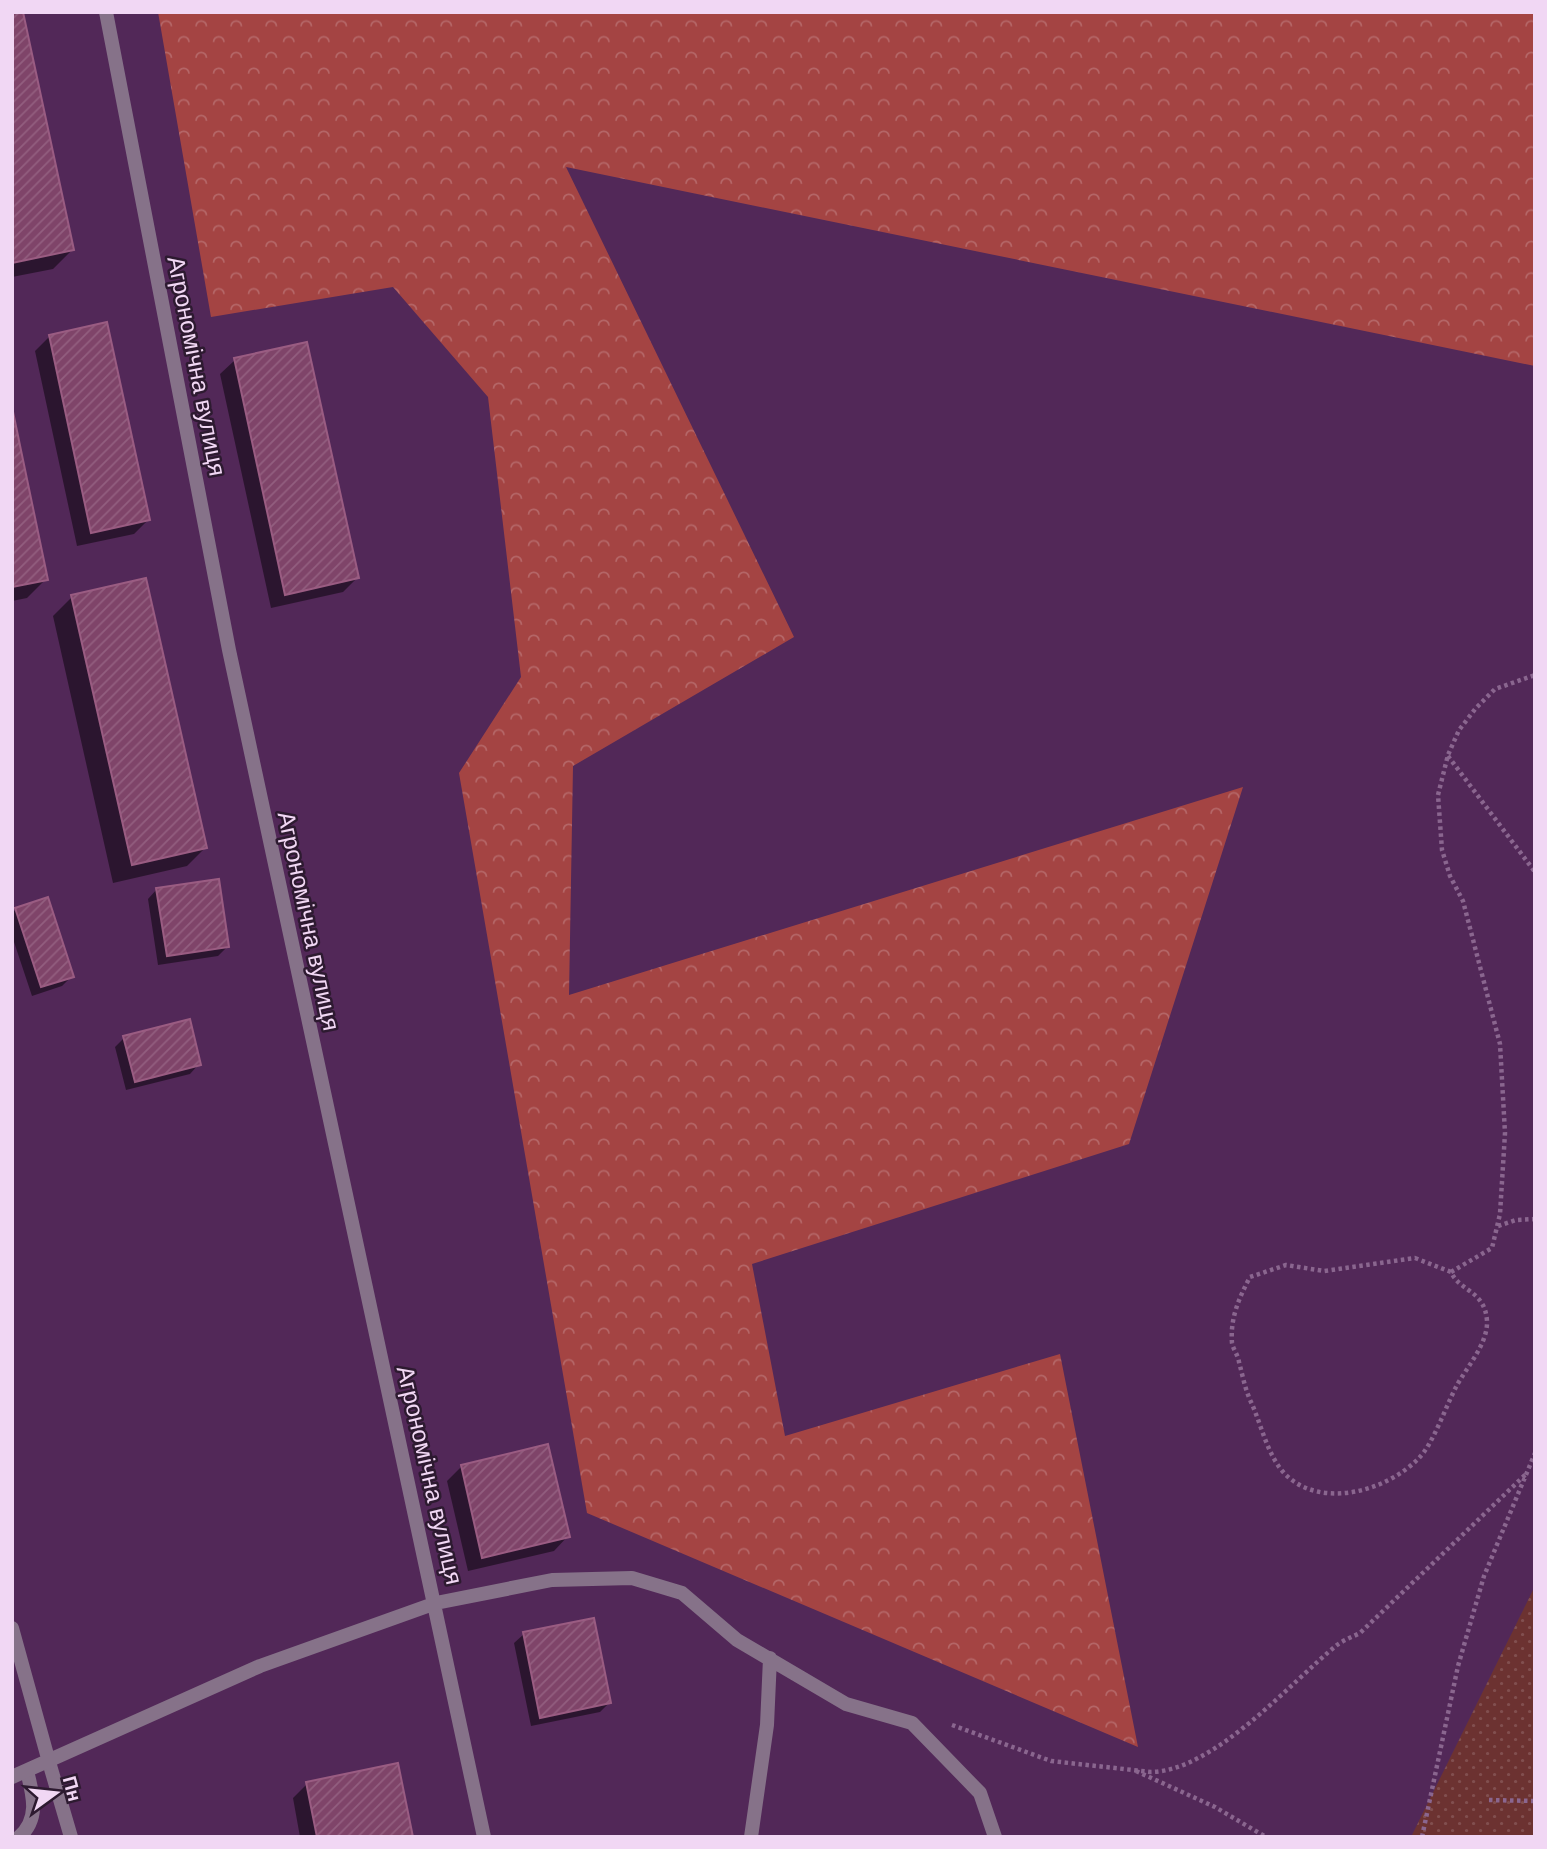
<svg xmlns="http://www.w3.org/2000/svg" width="1547" height="1849" viewBox="0 0 1547 1849" font-family="Helvetica,sans-serif">
<defs>
<pattern id="forest-crowns" width="20" height="18" patternUnits="userSpaceOnUse" patternTransform="scale(1.75)"><rect width="20" height="18" fill="#a44443"/><path d="M2 6a3 3 0 1 1 6 0M12 15a3 3 0 1 1 6 0" fill="none" stroke="#b56768"/></pattern>
<pattern id="garden-dots" width="8" height="8" patternUnits="userSpaceOnUse" patternTransform="scale(1.75)"><rect width="8" height="8" fill="#6c3231"/><path d="M2 2h.1M6 6h.1" fill="none" stroke="#814f4f" stroke-width="1.8" stroke-linecap="round"/></pattern>
<pattern id="building-hatch" width="6" height="6" patternUnits="userSpaceOnUse" patternTransform="scale(1.75)"><rect width="6" height="6" fill="#7f4469"/><path d="M-1 1l2-2M0 6l6-6M5 7l2-2" fill="none" stroke="#925e7f"/></pattern>
</defs>
<rect width="100%" height="100%" fill="#522858"/>
<path fill="url(#forest-crowns)" d="M158,12H1535V366L566,167L794,637L573,766L569,995L1243,787L1129,1144L752,1264L785,1436L1060,1354L1138,1747L587,1513L459,773L521,677L488,397L393,287L211,317Z"/>
<path fill="url(#garden-dots)" d="M1535,1586V1837H1411Z"/>
<path fill="#0007" d="M12,12L72,250L53,269L12,277Z
M50,336L148,520L134,534L77,546L35,351Z
M235,360L357,578L343,592L271,608L220,374Z
M12,415L46,579L27,598L12,601Z
M72,597L206,847L187,866L113,883L53,616Z
M157,889L227,947L218,956L158,965L148,899Z
M16,909L72,976L62,986L32,996L12,936V914Z
M124,1038L199,1064L190,1074L126,1090L115,1047Z
M462,1466L568,1536L554,1551L468,1571L447,1481Z
M524,1634L609,1703L600,1712L531,1726L514,1643Z
M307,1784L412,1837H300L293,1798Z"/>
<path fill="url(#building-hatch)" stroke="#9a5c82" stroke-width="2" d="M12,12H23L74,250L12,263Z
M107,322L150,520L91,533L49,335Z
M307,342L359,578L285,595L234,358Z
M12,407L48,580L12,587Z
M146,578L207,848L132,865L71,595Z
M219,879L229,947L167,956L156,888Z
M48,897L74,977L41,987L15,908Z
M190,1019L201,1065L135,1082L123,1036Z
M548,1444L570,1537L482,1558L461,1465Z
M594,1618L611,1703L540,1718L523,1632Z
M398,1763L413,1837H317L306,1782Z"/>
<g fill="none" stroke-linecap="round" stroke-linejoin="round">
<path stroke="#8a668f" stroke-width="4.5" stroke-dasharray="3.5 3.5" stroke-linecap="butt" d="M1448,756L1535,872
M1498,1226L1516,1220L1535,1219
M1415,1258L1451,1272C1460,1292 1485,1290 1487,1321C1488,1344 1466,1368 1456,1387C1446,1406 1433,1444 1419,1458C1387,1491 1321,1510 1285,1474C1267,1455 1262,1426 1251,1402C1245,1389 1243,1377 1239,1362C1238,1355 1233,1349 1232,1343C1230,1318 1239,1298 1250,1277L1286,1265L1324,1271Z
M1451,1272L1492,1248L1500,1214L1505,1133L1500,1044L1463,901L1450,876L1442,850L1438,795L1448,755L1459,730L1476,708L1495,689L1535,675
M952,1725L1051,1761L1151,1772C1214,1771 1290,1683 1337,1645C1344,1640 1352,1637 1360,1633L1526,1474
M1136,1771L1215,1807L1266,1837
M1489,1800L1535,1801
M1422,1837L1458,1666L1484,1576L1535,1453"/>
<path stroke="#867289" stroke-width="14" d="M49,1762L71,1837
M19,1837C40,1819 33,1795 27,1771"/>
<path stroke="#867289" stroke-width="14" d="M106,12L229,650L484,1837
M12,1628L49,1762
M12,1777L260,1666L436,1603L552,1580L632,1578L682,1593L737,1640L846,1704L912,1723L980,1793L995,1837
M751,1837L767,1725L770,1658"/>
</g>
<g text-anchor="middle" dominant-baseline="central" stroke-width="5" stroke-linejoin="round" paint-order="stroke">
<g font-size="24" fill="#f1d7f4" stroke="#2d1a30">
<text transform="translate(197 366) rotate(79)">Агрономічна вулиця</text>
<text transform="translate(309 921) rotate(78)">Агрономічна вулиця</text>
<text transform="translate(430 1475) rotate(77)">Агрономічна вулиця</text>
</g>
</g>
<rect width="1547" height="1849" fill="none" stroke="#f1d7f4" stroke-width="28"/>
<g transform="translate(56 1793) rotate(75)" stroke="#2d1a30" stroke-width="5" paint-order="stroke">
<path d="M0-5L12 26L0 18L-12 26Z" fill="#f1d7f4"/>
<text y="-10" font-size="19" font-weight="bold" text-anchor="middle" fill="#f1d7f4">Пн</text>
</g>
</svg>
